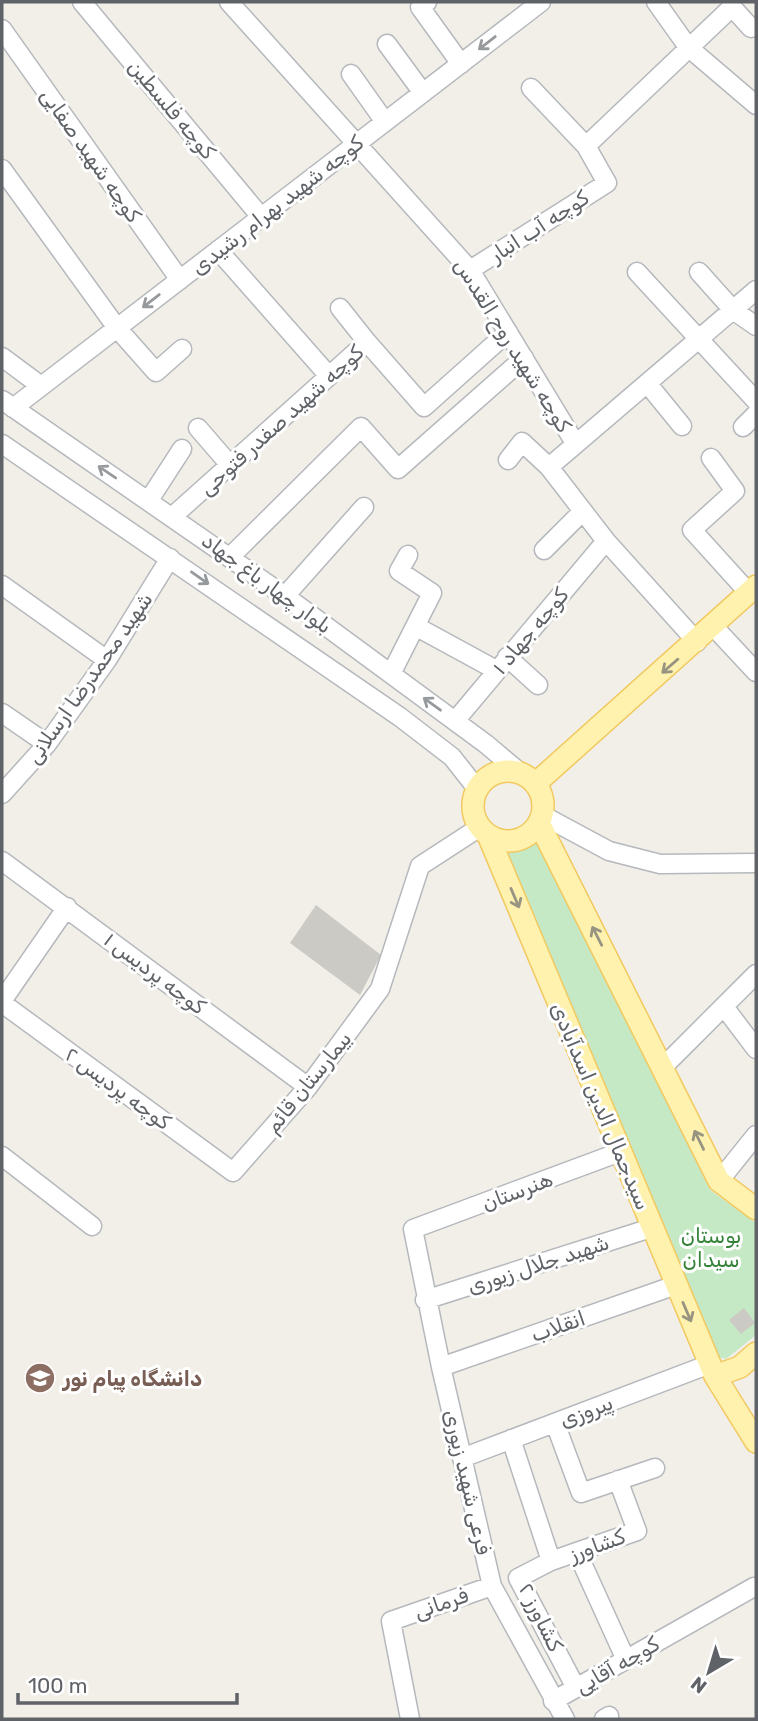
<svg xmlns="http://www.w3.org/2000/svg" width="758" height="1721" viewBox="0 0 758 1721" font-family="Rubik,'Noto Naskh Arabic',sans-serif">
<rect width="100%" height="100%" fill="#f1efe8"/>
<path fill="#c5e8c5" d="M540,833L710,1190L756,1223V1335L726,1359L718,1357L496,845L515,848Z"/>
<path fill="#cccac5" d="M316,905L381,955L360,995L290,943Z
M744,1308L755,1323L741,1334L729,1320Z"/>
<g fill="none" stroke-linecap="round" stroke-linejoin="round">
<g stroke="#b5b8bc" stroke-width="21">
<path id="minor" d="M82,2L261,217
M229,2L470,270L575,443
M427,2L420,7L461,64
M656,2L688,47L756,105
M2,29L180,280
M387,44L423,93
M351,74L385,122
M531,88L586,146L732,7L751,28
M2,169L117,328L156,372L182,349
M218,250L329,376
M470,270L607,183L586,146
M637,272L756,401
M699,272L733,310L756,326
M340,308L367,342
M2,357L41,386
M647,383L682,426
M2,400L285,596L486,744L524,776
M13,408L541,2
M743,427L756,414
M198,428L230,465
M2,444L400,717L452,757L478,790
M711,458L735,491L692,530L749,593
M508,460L522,442L549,467
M149,500L182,449
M173,516L367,342L424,407L508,332
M544,550L583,511
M230,557L361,427L398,469L524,358
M2,585L107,660
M285,596L364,507
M417,627L496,670
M714,627L756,672
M697,642L606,541L549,467L756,290
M507,657L538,685
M391,674L432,593L399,571L408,555
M2,713L47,744
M455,721L606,541
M2,794L47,744L107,660L170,558
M542,815L609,851L660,864L756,863
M2,861L308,1087
M2,1001L67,907
M2,1003L233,1172L308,1087L380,989L420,866L480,827
M725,1008L756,1049
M663,1067L756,974
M2,1156L92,1226
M719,1181L756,1135
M425,1300L651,1228
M441,1367L676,1285
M555,1423L581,1493L655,1468
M511,1439L551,1561
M462,1458L710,1364
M577,1552L626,1660
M576,1688L518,1578L551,1561L637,1531L618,1480
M553,1701L754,1587
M410,1719L391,1621L492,1586
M565,1719L492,1586L441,1367L413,1229L620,1152
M604,1719L609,1716"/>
</g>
<g stroke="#f2c960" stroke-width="24">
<path id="major" d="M473 806a35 35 0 1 1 70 0a35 35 0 1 1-70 0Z
M535,784L756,586
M539,823L719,1181L756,1209
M488,835L715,1376L756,1442
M715,1376L740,1367L756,1353"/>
</g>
<use href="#minor" stroke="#fff" stroke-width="18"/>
<use href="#major" stroke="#fff2af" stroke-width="21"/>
</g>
<defs><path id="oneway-shaft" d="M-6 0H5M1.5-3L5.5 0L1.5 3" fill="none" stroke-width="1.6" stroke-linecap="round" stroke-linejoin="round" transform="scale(1.75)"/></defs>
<g stroke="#979a9d">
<use href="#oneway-shaft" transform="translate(487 43) rotate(142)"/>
<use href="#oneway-shaft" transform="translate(151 301) rotate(142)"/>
<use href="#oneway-shaft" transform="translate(107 472) rotate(-146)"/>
<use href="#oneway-shaft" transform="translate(200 578) rotate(35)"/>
<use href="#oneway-shaft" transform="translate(432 704) rotate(-144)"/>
</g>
<g stroke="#979581">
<use href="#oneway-shaft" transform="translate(670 666) rotate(139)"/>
<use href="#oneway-shaft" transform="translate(515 898) rotate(67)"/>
<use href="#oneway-shaft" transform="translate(597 936) rotate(-117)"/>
<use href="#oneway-shaft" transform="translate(699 1140) rotate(-116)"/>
<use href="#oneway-shaft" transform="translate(687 1312) rotate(67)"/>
</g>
<defs>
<g id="university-disc" transform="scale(1.575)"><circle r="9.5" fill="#8d6e63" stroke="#fff"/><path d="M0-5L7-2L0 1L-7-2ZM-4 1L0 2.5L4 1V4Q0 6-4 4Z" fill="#fff"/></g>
</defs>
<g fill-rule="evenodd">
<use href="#university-disc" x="40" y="1378"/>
</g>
<g text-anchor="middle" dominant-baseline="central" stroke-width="6" stroke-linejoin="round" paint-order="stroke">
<g font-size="21" fill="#5f6368" stroke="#fff">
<text transform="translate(172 109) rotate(50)">کوچه فلسطین</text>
<text transform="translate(91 155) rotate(55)">کوچه شهید صفایی</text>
<text transform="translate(277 205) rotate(-38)">کوچه شهید بهرام رشیدی</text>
<text transform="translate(539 226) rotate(-33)">کوچه آب انبار</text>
<text transform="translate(513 345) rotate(58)">کوچه شهید روح القدس</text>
<text transform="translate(281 420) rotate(-42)">کوچه شهید صفدر فتوحی</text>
<text transform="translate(267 583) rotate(36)">بلوار چهار باغ جهاد</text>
<text transform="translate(530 631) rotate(-50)">کوچه جهاد ۱</text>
<text transform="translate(89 678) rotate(-55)">شهید محمدرضا ارسلانی</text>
<text transform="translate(155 973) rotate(37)">کوچه پردیس ۱</text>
<text transform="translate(308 1082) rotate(-51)">بیمارستان قائم</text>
<text transform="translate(118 1088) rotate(36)">کوچه پردیس ۲</text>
<text transform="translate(601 1106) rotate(67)">سیدجمال الدین اسدآبادی</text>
<text transform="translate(517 1191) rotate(-21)">هنرستان</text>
<text transform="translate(538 1264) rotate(-18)">شهید جلال زیوری</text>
<text transform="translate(558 1326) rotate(-19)">انقلاب</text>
<text transform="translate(586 1411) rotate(-21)">پیروزی</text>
<text transform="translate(468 1482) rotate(77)">فرعی شهید زیوری</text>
<text transform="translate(597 1545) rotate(-20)">کشاورز</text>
<text transform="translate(441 1603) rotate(-19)">فرمانی</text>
<text transform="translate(541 1617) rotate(64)">کشاورز ۲</text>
<text transform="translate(617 1665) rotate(-30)">کوچه آقایی</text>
</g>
<g font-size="21" fill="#348238" stroke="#fff">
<text x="711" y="1235">بوستان<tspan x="711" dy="24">سیدان</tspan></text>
</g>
<g font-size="21" font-weight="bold" fill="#785e54" stroke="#fff" text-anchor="start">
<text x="63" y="1378">دانشگاه پیام نور</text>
</g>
</g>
<rect width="758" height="1721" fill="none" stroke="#5f6368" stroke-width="7"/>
<g transform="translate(709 1672) rotate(218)" stroke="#ffffff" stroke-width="5" paint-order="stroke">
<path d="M0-5L12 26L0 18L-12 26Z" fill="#5f6368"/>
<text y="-10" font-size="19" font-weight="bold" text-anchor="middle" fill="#5f6368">N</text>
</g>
<path d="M18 1693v10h219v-10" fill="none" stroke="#5f6368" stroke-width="3.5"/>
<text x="28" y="1693" font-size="21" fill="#5f6368" stroke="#ffffff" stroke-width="5" paint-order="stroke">100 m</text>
</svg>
